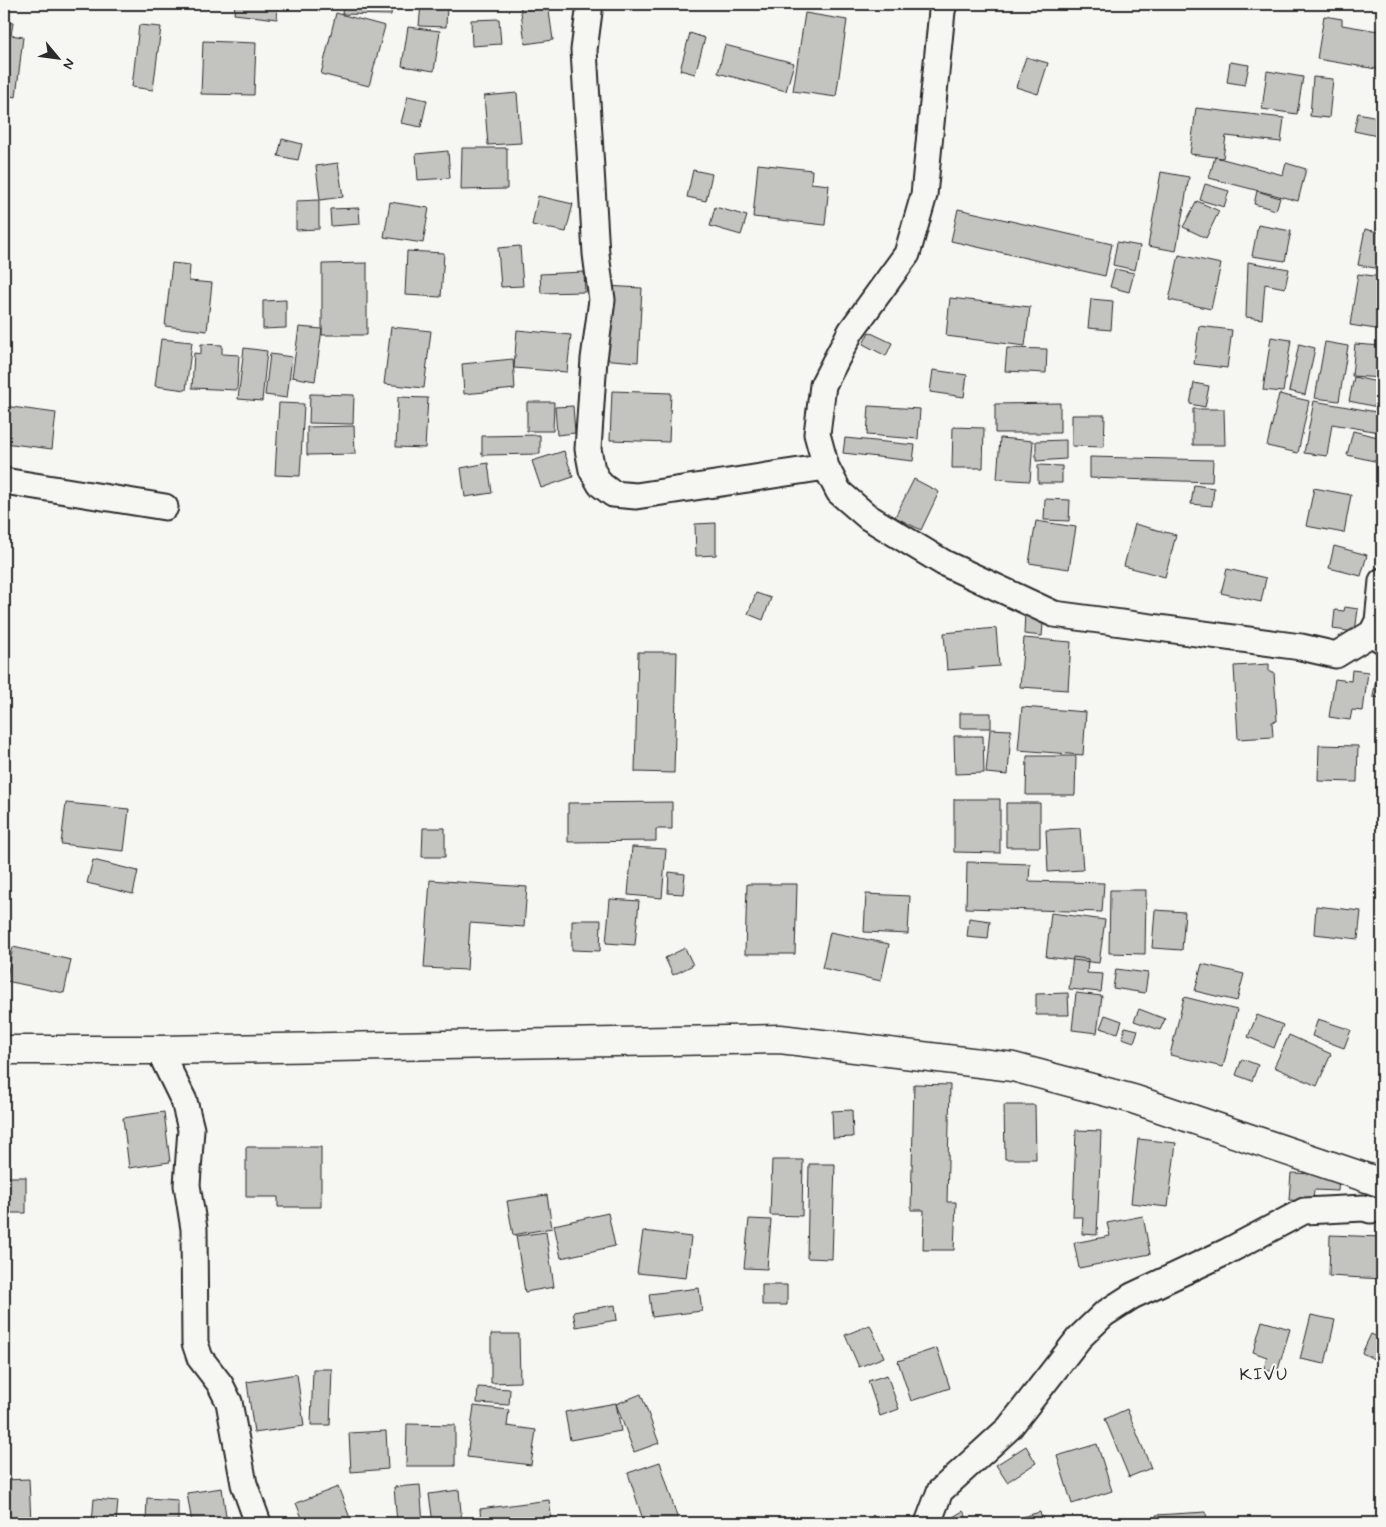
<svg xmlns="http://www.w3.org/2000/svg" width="1386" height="1527" viewBox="0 0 1386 1527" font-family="Mynerve,sans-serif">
<rect width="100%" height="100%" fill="#f6f6f2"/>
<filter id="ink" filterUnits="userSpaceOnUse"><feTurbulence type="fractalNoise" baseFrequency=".02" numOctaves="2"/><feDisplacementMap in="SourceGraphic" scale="10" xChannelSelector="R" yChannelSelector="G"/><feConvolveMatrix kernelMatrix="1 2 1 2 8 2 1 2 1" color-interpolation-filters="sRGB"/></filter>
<g filter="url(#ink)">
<path fill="#c3c3c0" stroke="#2b2b2b" d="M235,4H293V6L278,4L277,19L234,14Z
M343,4H392L391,15L342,14Z
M421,4H447L446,27L419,26Z
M520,4H548L553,40L525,44Z
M336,13L385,26L369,86L321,74Z
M805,13L847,20L836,97L793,91Z
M1324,16L1342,19V25L1378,31L1379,27H1382V70L1317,59Z
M499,19L501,44L472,46L471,20Z
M4,22L13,23L11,35L23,37L16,97L4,95Z
M139,25L161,27L153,90L132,87Z
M408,27L440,31L434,71L402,66Z
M690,33L705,38L695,74L680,70Z
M203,41L256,43L254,95L201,94Z
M725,45L794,63L786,91L718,73Z
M1026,57L1048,63L1038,94L1016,87Z
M1230,62L1249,65L1245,85L1227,82Z
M1267,71L1303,77L1297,114L1262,109Z
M1313,77L1333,79L1329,118L1310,116Z
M517,93L521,143L488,145L484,96Z
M408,96L427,100L421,127L401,123Z
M1196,108L1284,118L1281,142L1226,136L1223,158L1190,154Z
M1358,113L1382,118V137L1354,131Z
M282,139L302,144L298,160L278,156Z
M462,148H507V189L461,190Z
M448,151L450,178L418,180L416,154Z
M1215,157L1283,175L1286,163L1306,169L1298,201L1209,178Z
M338,163L343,197L320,200L316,166Z
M758,164L812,170L811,183L829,185L825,225L753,217Z
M693,170L712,174L706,201L687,197Z
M1161,172L1189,177L1176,251L1148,246Z
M1205,184L1229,191L1224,207L1200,200Z
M1257,191L1280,198L1276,210L1254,204Z
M538,196L573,204L566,232L532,225Z
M319,200V229L296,230V201Z
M1197,201L1219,211L1206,238L1183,227Z
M390,202L429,208L423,243L384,237Z
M715,207L747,216L741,235L710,226Z
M359,208L360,224L331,226L330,209Z
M958,209L1112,244L1105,276L951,241Z
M1258,225L1291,231L1285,261L1252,256Z
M1365,229L1382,233V260L1380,269L1358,265Z
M1117,242L1140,246L1135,270L1113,265Z
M520,246L523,286L501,287L498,248Z
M407,251L444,253L441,297L405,295Z
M1179,255L1221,264L1211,309L1169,300Z
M1248,262L1289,269L1285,288L1265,284L1262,319L1246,317Z
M172,263L190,265L189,281L212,283L207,331L165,326Z
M367,263V335H322V264Z
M1115,269L1134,273L1129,292L1110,287Z
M584,272L585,292L541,293L540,274Z
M1358,274L1382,277V330L1350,325Z
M605,286L642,288L638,362L600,359Z
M950,298L1030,307L1025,346L946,336Z
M1091,299L1113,301L1111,330L1088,328Z
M286,300V328L263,329V301Z
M1199,326L1232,330L1227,368L1194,364Z
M299,327L322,329L315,381L292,377Z
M391,327L431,331L424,388L384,384Z
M517,330L571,335L567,372L514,368Z
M869,332L892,343L886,356L863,344Z
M1271,337L1291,340L1283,392L1263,390Z
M161,339L192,342L186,390L155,386Z
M1325,342L1348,346L1339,401L1315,398Z
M201,344L222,345V354L239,355L237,390L192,388L194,353L201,354Z
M1299,344L1315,348L1305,395L1289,391Z
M1355,344L1382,346V378L1352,376Z
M244,348L267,351L262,401L238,399Z
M1007,348L1047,349L1046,373L1005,371Z
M270,354L292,357L287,398L265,395Z
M513,359L515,389L464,394L462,364Z
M933,370L967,375L964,397L930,392Z
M1354,377L1382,383V408L1349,401Z
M1194,383L1209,386L1205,407L1190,404Z
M612,391L671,393L669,442L610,440Z
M310,394L354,395L353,424L309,423Z
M1279,394L1309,401L1298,453L1267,446Z
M398,397L428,398L425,448L396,447Z
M1314,401L1382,413L1379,432L1332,424L1327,456L1304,453Z
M527,402H554L553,431H527Z
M279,403L304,404L300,476L275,475Z
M1060,403V433H995V404Z
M4,406L56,413L52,449L4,443Z
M573,406L575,433L557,435L555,407Z
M869,406L920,409L918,439L867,435Z
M1193,409H1224L1225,445H1193Z
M1072,415H1105L1104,447L1072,446Z
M354,426L355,454L307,455V427Z
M953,427L984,428L983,468H952Z
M1353,431L1382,438V450L1379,462L1347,455Z
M540,435V454L482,455V436Z
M845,438L915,445L913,461L843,453Z
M1000,438L1033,441L1030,481L997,479Z
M1066,440V459L1036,461V441Z
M564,451L573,477L541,488L532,461Z
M1090,457L1213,460L1212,482L1090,478Z
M488,463L492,493L465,497L461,468Z
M1038,465L1062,466V483H1038Z
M914,479L939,492L921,530L895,517Z
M1194,485L1214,488L1212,506L1191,504Z
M1314,488L1351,495L1344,533L1306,526Z
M1045,499L1070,500L1069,521L1044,520Z
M1036,521L1076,527L1069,569L1029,563Z
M716,523V555L696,556L695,524Z
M1135,524L1176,535L1165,577L1124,566Z
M1334,546L1367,555L1361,576L1329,568Z
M1227,569L1266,578L1261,602L1221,593Z
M756,593L771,598L763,620L748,614Z
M1345,607L1358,609L1355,632L1333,629L1335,610L1344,611Z
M1025,611L1044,612L1042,636L1024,634Z
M996,628L999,666L947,670L944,633Z
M1024,638L1071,642L1068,690L1020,687Z
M638,652H677L674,773L635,772Z
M1269,664V672H1274L1277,721L1272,722L1273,737L1238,739L1234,666Z
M1352,670L1368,672L1363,711L1352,710L1350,720L1329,717L1335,679L1351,681Z
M1377,673L1382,674V698L1373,697Z
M1022,707L1086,712L1083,755L1018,750Z
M960,713H991V728H960Z
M990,729L1011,730L1008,775L986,773Z
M954,736H983L984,773L955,774Z
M1319,745L1358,746L1357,782L1318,781Z
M1027,756H1076L1075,795H1026Z
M954,799H1000V853L954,852Z
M672,802V829H656V841L568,842V803Z
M66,803L129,809L124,851L61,844Z
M1006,803H1040V847H1006Z
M423,828H445V857H422Z
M1080,828L1083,870L1048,872L1046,830Z
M632,847L666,849L662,898L628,895Z
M93,860L138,871L133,894L87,883Z
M967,862L1030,864L1029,881L1104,883L1102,912L966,908Z
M669,872L685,874L683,894L668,893Z
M430,880L527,887L524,927L470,923L467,970L424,968Z
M747,884H797L795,954H745Z
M1110,890H1146L1145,954L1109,953Z
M866,894L910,896L908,934L864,932Z
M610,899L639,901L635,945L606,943Z
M1316,906L1361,911L1358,939L1314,934Z
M1155,910L1185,912L1182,950L1152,948Z
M1051,913L1105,920L1099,963L1046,957Z
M969,918L990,921L988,939L967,937Z
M572,920H601L600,951L572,950Z
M830,932L889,944L881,981L822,968Z
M13,947L71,960L64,993L6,981Z
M685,948L693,965L673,975L665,958Z
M1073,957L1088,959L1087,973L1103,974L1101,992L1069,989Z
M1202,964L1244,974L1237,1001L1195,991Z
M1116,969L1148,973L1145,993L1113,988Z
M1068,993L1069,1015H1036V994Z
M1076,993L1102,996L1097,1033L1072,1030Z
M1184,997L1237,1010L1223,1067L1170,1055Z
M1139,1009L1165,1019L1160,1030L1134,1021Z
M1105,1015L1122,1021L1118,1033L1100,1028Z
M1257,1015L1283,1025L1274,1048L1248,1037Z
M1318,1019L1351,1030L1344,1048L1312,1036Z
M1125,1027L1138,1030L1134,1042L1122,1038Z
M1289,1035L1331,1054L1317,1086L1274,1067Z
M1242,1059L1258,1065L1252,1081L1236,1075Z
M914,1084L950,1085L947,1202H956L954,1250H923L924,1210H911Z
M1004,1105H1035L1036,1159H1005Z
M852,1110L853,1137L833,1138L832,1111Z
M164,1112L170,1162L129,1168L123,1118Z
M1076,1130L1101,1131L1097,1235L1082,1234L1083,1217H1073Z
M1138,1139L1176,1143L1168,1207L1131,1203Z
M246,1147H321V1207H278V1197H246Z
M772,1160H803L802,1216L770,1215Z
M809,1164H835L832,1259L807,1258Z
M1291,1173L1339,1175L1338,1191L1314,1190L1313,1202L1289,1200Z
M4,1177H26V1213H4Z
M547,1195L552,1228L513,1235L507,1201Z
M608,1213L615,1246L561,1258L554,1225Z
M1143,1216L1150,1254L1079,1268L1074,1243L1110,1236L1107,1223Z
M749,1219L771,1220L767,1269L744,1268Z
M643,1231L691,1237L686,1278L637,1273Z
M546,1232L554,1287L525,1292L516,1236Z
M1330,1235L1382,1237V1279L1329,1276Z
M762,1285H787V1305H762Z
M699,1288L702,1311L652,1317L649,1294Z
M615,1305L617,1320L576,1327L573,1312Z
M1311,1315L1335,1320L1325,1364L1300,1359Z
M1262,1321L1290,1329L1277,1373L1264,1369L1267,1357L1253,1352Z
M870,1325L884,1357L859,1367L845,1335Z
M491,1334H519L520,1382L491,1383Z
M1371,1334L1382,1339V1363L1362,1353Z
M937,1348L950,1388L911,1401L898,1361Z
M313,1369H332L330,1425H311Z
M297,1374L304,1426L254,1433L247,1382Z
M887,1375L899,1409L880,1416L868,1381Z
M478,1387L510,1389L509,1405L477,1403Z
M641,1394L659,1443L634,1452L616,1404Z
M616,1403L621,1431L570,1440L565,1412Z
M474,1406L509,1410L507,1426L536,1430L531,1465L467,1457Z
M1127,1409L1151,1468L1129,1477L1105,1419Z
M407,1424L455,1425V1466H406Z
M386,1431L388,1469L351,1472L349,1433Z
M1097,1444L1112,1491L1072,1504L1057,1456Z
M1026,1446L1036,1463L1007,1482L996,1465Z
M660,1462L679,1523H644L628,1473Z
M29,1479L31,1523H4V1480Z
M420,1485L423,1523H397L394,1487Z
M338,1487L352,1523H304L296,1503Z
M222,1488L227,1523H192L187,1493Z
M459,1490L462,1523H433L429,1494Z
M147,1498L178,1500V1523H146Z
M94,1499L118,1501L116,1523H92Z
M549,1500L552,1523H481L480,1509Z
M963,1511L970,1523H948L946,1521Z
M1040,1512L1043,1523H1009L1008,1521Z
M1206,1512L1207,1523H1157L1156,1515Z
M873,1515L881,1523H865Z"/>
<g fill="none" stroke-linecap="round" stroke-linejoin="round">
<g stroke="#2b2b2b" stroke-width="29">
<path id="minor" d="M590,4L584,50L596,254L602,300L594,359L588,449L592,470L600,484L613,494L636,496L826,467
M944,4L942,11L924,195L907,254L851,331L823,385L817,434L826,467L839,492L868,517L944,563L1054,614L1301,647L1336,655L1372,633L1382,640
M4,481L165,507
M1372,633L1378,621L1382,581
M159,1050L184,1101L191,1129L187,1185L194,1229L195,1343L200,1358L220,1384L229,1402L244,1484L258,1523
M928,1523L940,1491L1009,1428L1079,1338L1104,1314L1132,1296L1226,1252L1304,1211L1364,1208L1370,1210L1382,1209"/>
</g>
<g stroke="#2b2b2b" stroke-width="31">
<path id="tertiary" d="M4,1050H159L780,1039L1013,1067L1133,1099L1382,1183"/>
</g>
<use href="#minor" stroke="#f6f6f2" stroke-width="25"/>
<use href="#tertiary" stroke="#f6f6f2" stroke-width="28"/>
</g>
</g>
<g text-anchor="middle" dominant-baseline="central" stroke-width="4" stroke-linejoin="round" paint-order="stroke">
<g font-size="18" letter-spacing="1" fill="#2b2b2b" stroke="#f6f6f2">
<text x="1264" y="1375">KIVU</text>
</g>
</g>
<rect width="1386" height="1527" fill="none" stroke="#f6f6f2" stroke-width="20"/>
<rect x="10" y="10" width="1366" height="1507" fill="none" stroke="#2b2b2b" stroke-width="2" filter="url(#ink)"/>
<g transform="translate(58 58) rotate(119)" stroke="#f6f6f2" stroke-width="4" paint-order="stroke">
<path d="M0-4L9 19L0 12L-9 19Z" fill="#2b2b2b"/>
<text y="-8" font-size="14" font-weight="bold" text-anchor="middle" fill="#2b2b2b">N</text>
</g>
</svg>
